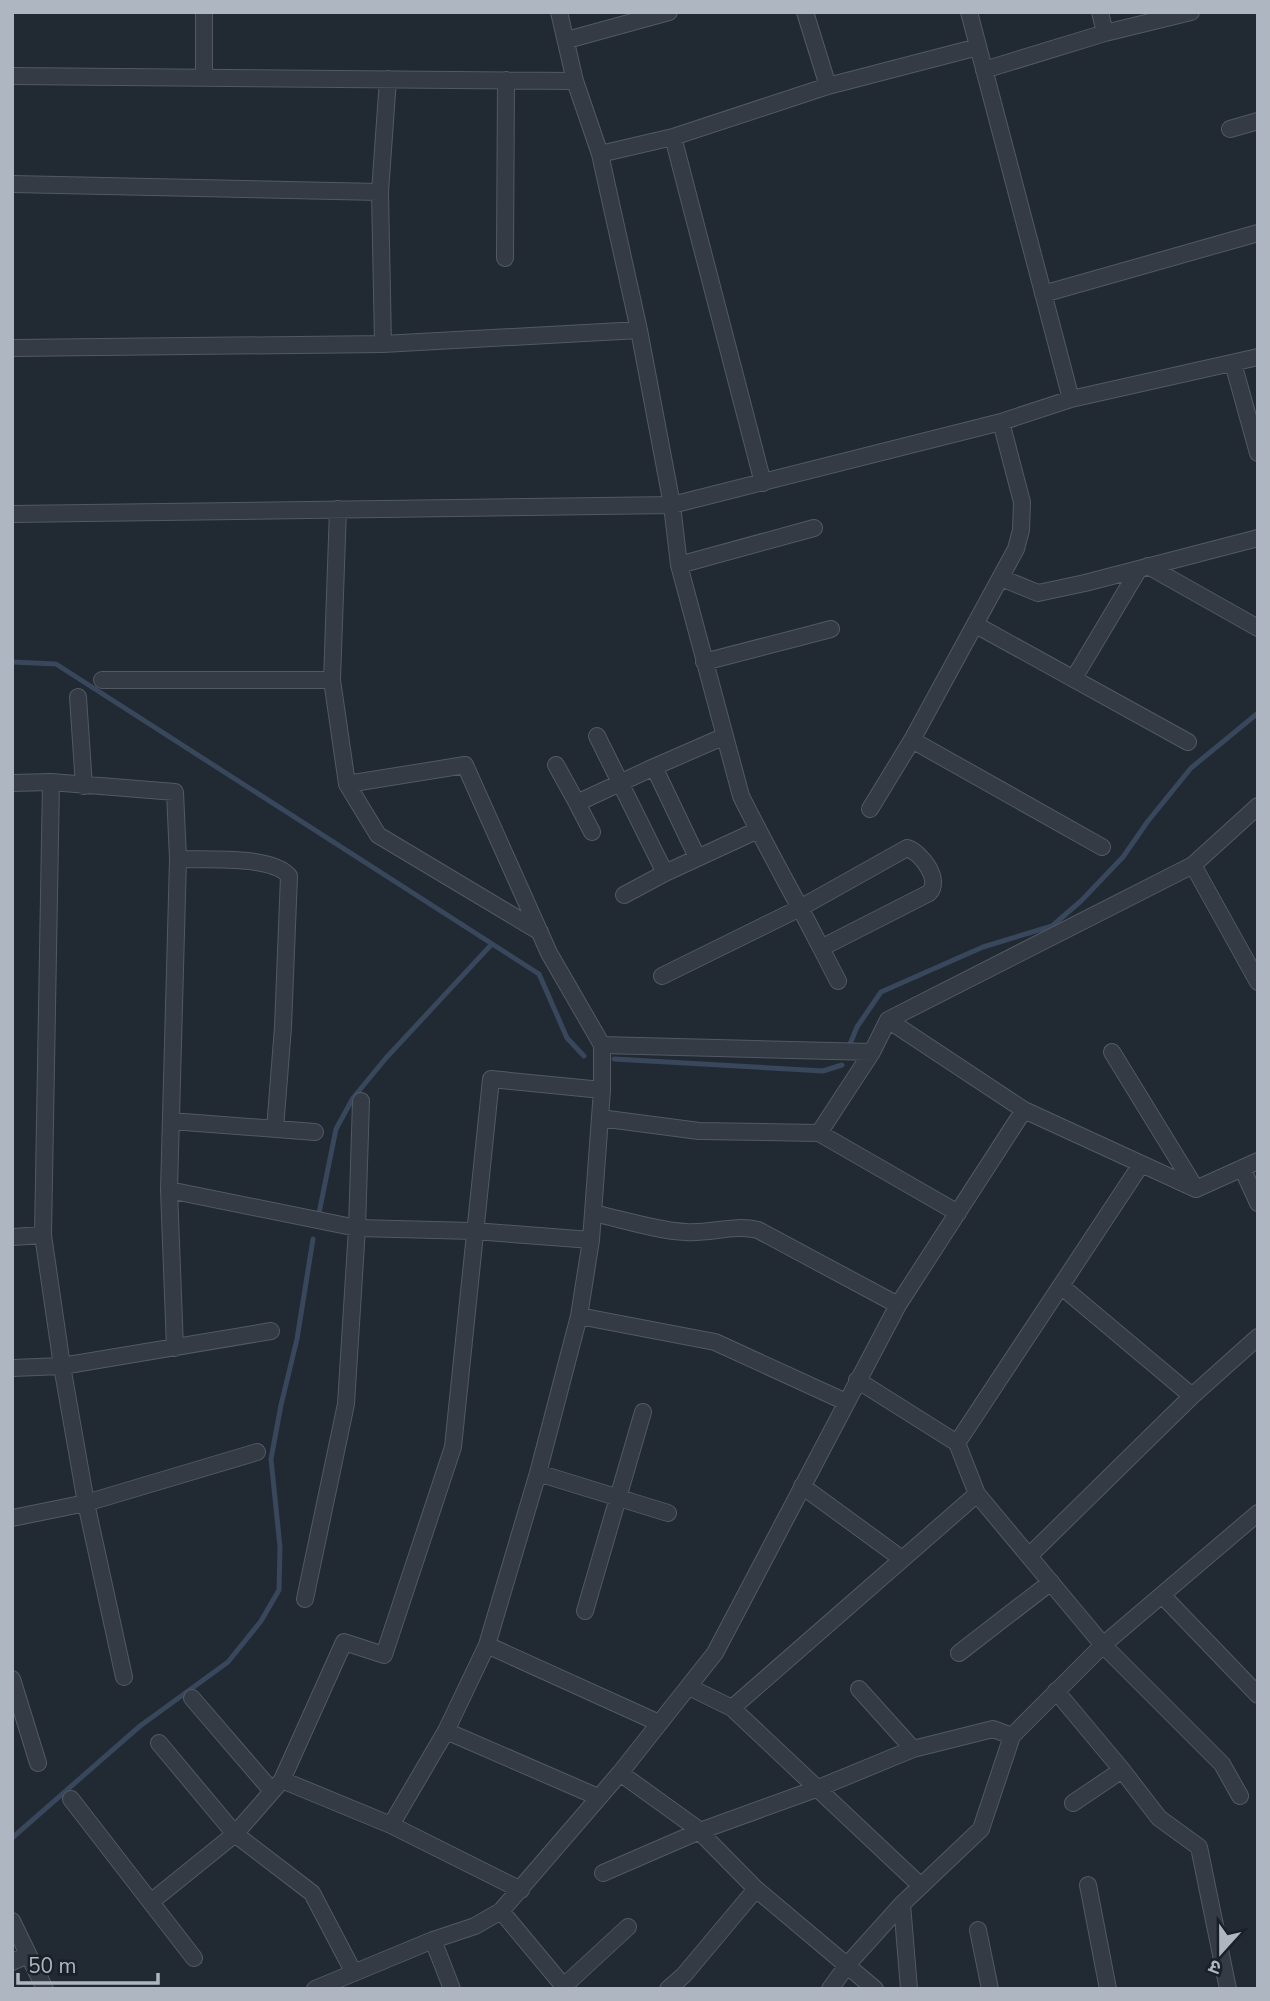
<svg xmlns="http://www.w3.org/2000/svg" width="1270" height="2001" viewBox="0 0 1270 2001" font-family="'Nunito Sans','Noto Sans Devanagari',sans-serif">
<rect width="100%" height="100%" fill="#212933"/>
<g fill="none" stroke-linecap="round" stroke-linejoin="round">
<path stroke="#38475b" stroke-width="5" d="M12,662L56,664L539,974L567,1038L584,1056
M850,1044L857,1027L881,992L983,947L1052,926L1081,901L1123,857L1148,821L1191,768L1258,713
M614,1059L823,1071L842,1065
M319,1213L336,1129L353,1098L386,1058L491,945
M12,1838L140,1726L228,1662L261,1621L279,1590L280,1547L271,1459L281,1405L297,1339L313,1239"/>
<g stroke="#525962" stroke-width="18">
<path id="street" d="M559,12L575,81L600,154L639,330L672,505L679,565L741,796C766,847 795,897 821,948L929,893C942,880 921,852 907,848L800,908L662,976
M805,12L828,86
M969,12L1071,399
M1100,12L1105,33
M567,40L669,12
M984,70L1105,33L1191,12
M12,76L575,81
M204,78V12
M1230,129L1258,121
M673,137L763,483
M600,154L673,137L828,86L978,47
M12,184L380,192
M505,258L506,80
M1043,294L1258,233
M383,344L380,192L388,79
M12,348L383,344L639,330
M1233,363L1258,453
M338,509L332,680L347,784L378,835L540,932
M12,514L672,505L1001,422L1071,399L1258,357
M679,565L814,528
M1148,566L1258,628
M1001,578L1038,593L1085,583L1258,538
M976,625L1188,742
M704,662L831,629
M1074,678L1139,569
M102,680H332
M78,697L84,786
M597,736L665,873L758,830
M912,740L1102,847
M556,765L577,803
M51,782L43,1235L62,1366L86,1503L124,1677
M12,783L51,782L175,792L178,859L169,1190L175,1348
M347,784L465,765L549,953L602,1045L872,1052
M870,809L912,740L1016,549L1021,530L1022,502L1001,422
M592,832L577,803L654,767
M697,857L654,767L725,736
M178,859C205,860 272,855 289,876L283,1027L275,1129
M1193,865L1258,982
M624,895L665,873
M821,948L838,981
M888,1020L1024,1110L1196,1189L1258,1161
M1112,1052L1196,1189
M600,1118L699,1131L819,1133L958,1213
M171,1121L315,1132
M819,1133L872,1052L888,1020L1193,865L1258,806
M1242,1168L1258,1203
M169,1190L357,1228L474,1231L591,1240
M593,1213C621,1219 658,1231 686,1232C710,1234 734,1224 758,1230L898,1305
M12,1237L43,1235
M1061,1286L1192,1396
M579,1316L715,1342L846,1402
M12,1368L62,1366L271,1331
M857,1380L957,1443L977,1494L1103,1645L1222,1764L1240,1796
M957,1443L1140,1166
M538,1473L668,1513
M802,1486L902,1559
M12,1518L86,1503L257,1452
M1029,1556L1192,1396L1258,1337
M1162,1595L1258,1695
M305,1599L346,1404L357,1228L361,1101
M585,1611L643,1412
M487,1645L659,1723
M959,1653L1051,1582
M12,1679L38,1763
M689,1687L732,1708L921,1886
M859,1689L913,1749
M1056,1691L1122,1770L1159,1818L1199,1847L1228,1989
M192,1698L272,1791
M732,1708L977,1494
M446,1731L598,1797
M159,1743L235,1834L312,1893L354,1973
M620,1773L695,1827L756,1889L875,1989
M282,1780L391,1825
M71,1799L194,1958
M1073,1803L1122,1770
M603,1873L700,1831L816,1789L913,1749L993,1729L1012,1736
M1088,1885L1108,1989
M521,1890L391,1825L446,1731L487,1645L538,1473L579,1316L591,1240L602,1090V1045
M152,1901L235,1834L282,1780L344,1642L384,1655L453,1447L491,1079L602,1090
M902,1904L909,1989
M501,1911L566,1989
M12,1921L45,1989
M978,1930L990,1989
M433,1940L452,1989
M12,1962L28,1955
M564,1986L628,1927
M315,1989L433,1940L475,1926L501,1911L620,1773L715,1653L898,1305L1024,1110
M668,1989L684,1975L756,1889
M830,1989L848,1964L902,1904L981,1829L1012,1736L1103,1645L1258,1513"/>
</g>
<use href="#street" stroke="#343b44" stroke-width="16"/>
</g>
<rect width="1270" height="2001" fill="none" stroke="#aeb6c1" stroke-width="28"/>
<g transform="translate(1221 1952) rotate(201)" stroke="#1a2028" stroke-width="5" paint-order="stroke">
<path d="M0-5L12 26L0 18L-12 26Z" fill="#aeb6c1"/>
<text y="-10" font-size="19" font-weight="bold" text-anchor="middle" fill="#aeb6c1">उ</text>
</g>
<path d="M18 1973v10h140v-10" fill="none" stroke="#aeb6c1" stroke-width="3.5"/>
<text x="28" y="1973" font-size="21" fill="#aeb6c1" stroke="#1a2028" stroke-width="5" paint-order="stroke">50 m</text>
</svg>
